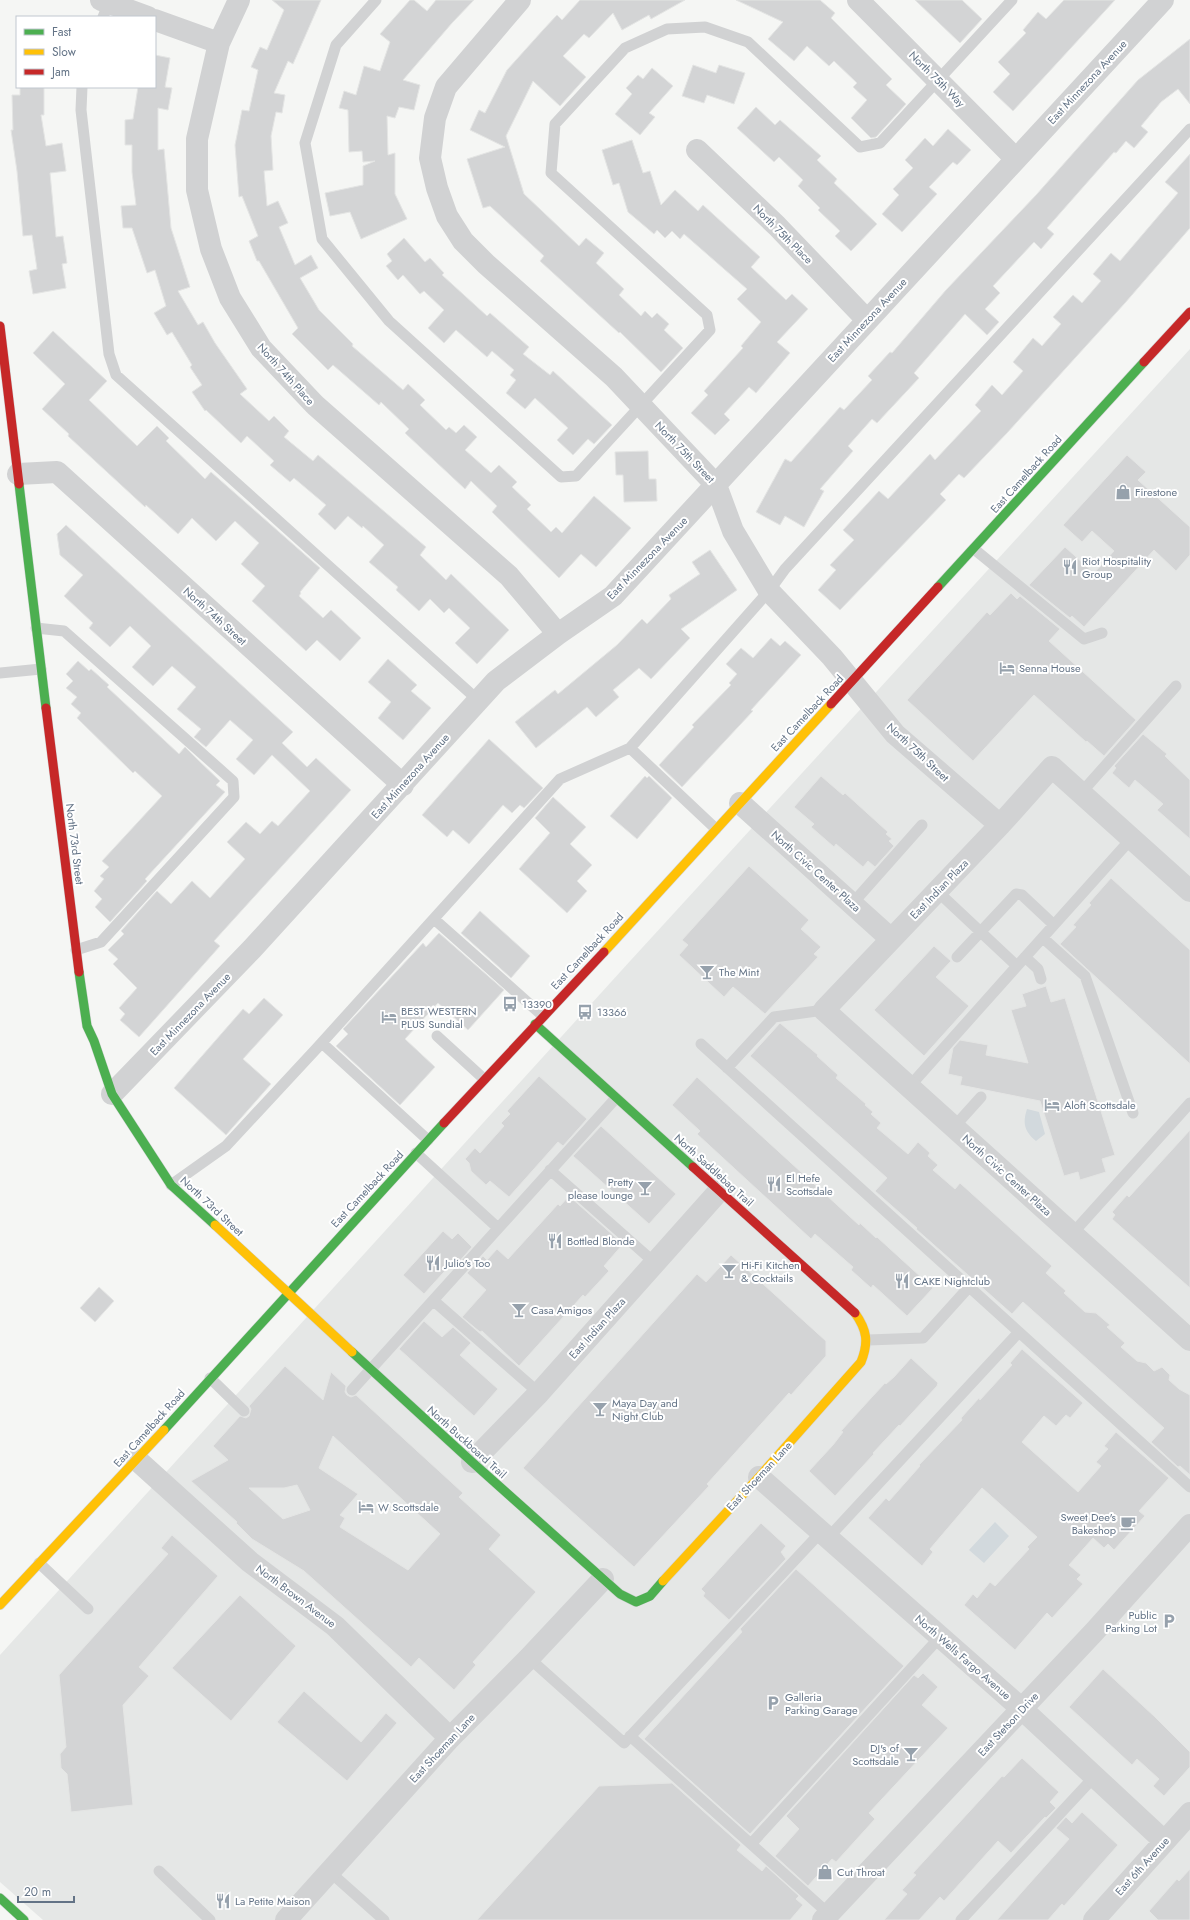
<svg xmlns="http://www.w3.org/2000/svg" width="1190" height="1920" viewBox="0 0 1190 1920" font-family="Jost,sans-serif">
<rect width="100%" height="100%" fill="#f5f6f4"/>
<path fill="#e5e7e6" d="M1190,349V1920H43L0,1882V1655L631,960Z"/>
<path fill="#d2d9dd" d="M1027,1109L1039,1112L1045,1134L1036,1141C1025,1132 1022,1124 1027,1109Z
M995,1522L1009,1536L984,1563L969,1550Z"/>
<path fill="#d3d4d5" stroke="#e4e5e4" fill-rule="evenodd" d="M272,0H321L293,64L288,61L274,93L285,95L282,113L276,112L271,136L273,170L264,171L267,206L278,201L288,223L279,227L295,265L311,255L318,268L300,278L319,310L353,344L352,346L403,390L408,384L425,400L420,405L446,430L449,427L456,433L464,425L477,437L465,450L491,473L499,465L517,482L512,487L531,505L527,509L551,532L556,527L562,533L594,496L631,528L596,567L581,554L559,578L492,512L497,506L471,481L465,489L405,433L409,429L381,402L379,405L333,365L328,370L292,334L298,328L259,261H257L249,241L258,236L242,196L239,197L235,145L242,110L249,111L258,70L251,67L260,47L267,50L284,10Z
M410,0H414L427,11L436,0H474L452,23L403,80L420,85L414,110L399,107L395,118L387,116L388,155L395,153V194L407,219L361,239L350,212L330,216L325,193L363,185V166L375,161L363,162L362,151L349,152L348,110L339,108L344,91L356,95L364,66L380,71L390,42L380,34Z
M580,0H685L651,19L649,15L622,30L613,13L589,38L584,34L563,56L586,77L560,106L533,81L506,136L524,194L579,246L586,238L604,253L596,263L624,289L619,295L641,316L645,311L652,318L657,313L669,324L664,330L683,348L661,372L620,332L619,333L540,261L544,256L490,206L483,208L467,159L505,147L470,130L479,110L485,113L507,70L543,30L557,15L562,20Z
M736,0H820L835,13L831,18L892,79L886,85L906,104L876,137L871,138L851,118L867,100L853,87L857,83L834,61L829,66L807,46L794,61L768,39L783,22Z
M915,0H962L982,19L960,43Z
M1064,0H1115L1013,111L993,92L1010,74L998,62L1026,33L1023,30L1038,12L1046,19Z
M1190,39V104L1178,89L1161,102L1141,126L1148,132L1134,148L1126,141L1116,153L1114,152L1047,228L1054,234L1041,249L1034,242L993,286L1000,293L985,309L999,322L987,335L965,314L914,373L919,378L877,423L872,419L848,446L853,451L820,489L824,491L804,527L785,516L780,525L756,512L785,459L791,462L840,407L844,410L872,380L868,376L890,352L892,353L946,290L1037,194L1138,80Z
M155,55L170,58L165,87L172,88L168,110L158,108V150L164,149L171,228L190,287L178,291L198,325L203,322L215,343L247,389L240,394L269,421L274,416L289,431L284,437L313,461L318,455L426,547L420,555L446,580L451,574L509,630L477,664L455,643L470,628L449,608L444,613L430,599L419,611L396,590L398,587L369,562L384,545L363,526L362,528L348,516L335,530L318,514L326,505L294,478L290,482L270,465L274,461L247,436L241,443L206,410L205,411L192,392L202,385L190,367L192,365L172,332L167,335L154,313L166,306L155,270L147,273L132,228H123L121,206L136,205L132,172V145H125V120L133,119L138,87H155Z
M693,65L716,73L719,65L745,73L734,104L707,95L704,103L682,96Z
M652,68L673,86L649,113L655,117L640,135L615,114L632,94L626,88L638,75L643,79Z
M20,87H44V115H41L46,146L62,143L66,171L50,173L56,237L63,236L67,263L62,264L66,288L33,294L29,271L37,269L32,235L23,236L17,171L11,130H13L12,95H20Z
M756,107L775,125L780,120L821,156L817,160L837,179L834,183L877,224L851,251L835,236L840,231L818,210L820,208L798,186L803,180L779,157L774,162L737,128Z
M948,129L971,150L957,165L953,162L929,187L937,194L902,232L882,214L899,195L893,189L913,168L905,160L925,138L933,146Z
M632,140L643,173L650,171L661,205L675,190L698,211L703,205L760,257L751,267L786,300L792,294L808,309L777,342L790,353L756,393L749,387L724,414L730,420L715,435L691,413L708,395L704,391L743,348L741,346L761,322L737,299L747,289L684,234L680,239L672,231L665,238L657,230L654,234L628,212L619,183L613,185L602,150Z
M1190,154V228L1125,303L1007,433L964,478L959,474L940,494L946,500L840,610L818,590L836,570L830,565L854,540L843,530L879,491L888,499L930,454L935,460L981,411L975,405L992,385L1002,395L1023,371L1013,362L1033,338L1042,346L1061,324L1053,317L1073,295L1082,303L1101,281L1093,274L1111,253L1120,261L1178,193L1165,182Z
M404,238L425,262L430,258L444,273L442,275L487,316L490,313L529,347L523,354L550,375L553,371L612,425L594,444L588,439L573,455L557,440L568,428L535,398L525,409L506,393L516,380L510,375L514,370L492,351L487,357L456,330L444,343L428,328L444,310L424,291L420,294L403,275L398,280L386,266L392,261L387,254Z
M53,331L107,381L89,400L137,446L157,426L169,438L166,441L205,479L211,472L320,568L300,592L301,593L299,596L323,618L331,610L361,638L340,661L317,640L306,651L252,601L265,586L241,564L259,543L235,521L216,541L192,518L178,534L146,505L145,507L68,436L69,434L42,409L65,384L33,353Z
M648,451L649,479H656L657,501L624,502L623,475H616L615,452Z
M1127,455L1146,472L1138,480L1190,527V555L1176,571L1154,550L1084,627L1072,616L1070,618L1029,585L1065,547L1094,573L1114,551L1092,531L1082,542L1063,525Z
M66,525L293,732L282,743L307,767L316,758L351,790L214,941L220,946L139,1037L120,1020L125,1014L119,1008L137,988L113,964L118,959L108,950L124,934L121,931L157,891L171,904L192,881L210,898L245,859L227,842L246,822L260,834L272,821L278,826L310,791L272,755L254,775L236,759L253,740L230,720L206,747L194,737L201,729L177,709L196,687L172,666L153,686L132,667L151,646L130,626L110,647L89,628L93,623L64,596L83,575L60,555L57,534Z
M710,550L737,590L681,629L690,638L651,679L639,668L613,690L619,697L596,717L587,707L536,748L515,722L555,690L558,694L617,645L642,619L647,624L671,599L669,595L700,574L692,562Z
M1011,593L1017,599L1020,596L1060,629L1049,641L1136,720L1104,756L1087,741L1086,742L1034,695L973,761L907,700L987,612L990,615Z
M771,638L780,646L785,641L801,655L751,710L753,711L682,787L659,765L694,727L692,725L731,685L729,683L737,674L726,664L741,648L753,658Z
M388,659L417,685L411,691L431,708L403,740L378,718L391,702L368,682Z
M78,661L89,671L91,669L109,685L107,687L179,754L185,747L196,758L220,781L216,785L225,792L145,879L147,881L110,922L95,907L102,899L94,891L104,879L100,876L109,867L102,861L162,796L135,771L133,773L77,718L81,713L71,704L77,697L66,688L73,681L66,674Z
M1143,734L1167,754L1165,756L1190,780V839L1157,810L1163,804L1135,780L1129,788L1112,773L1116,768L1114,766Z
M489,739L543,788L524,808L520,805L512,813L503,805L469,844L453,830L447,837L422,815Z
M645,776L647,778L649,776L672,798L637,839L610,816Z
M821,776L843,795L845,793L888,832L886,834L892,839L889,841L894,846L875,867L868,861L863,867L836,844L834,847L811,827L814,824L794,807Z
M553,797L586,827L570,844L592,865L577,881L587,891L567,913L519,869L550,833L535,818Z
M749,866L809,920L801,929L821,947L814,954L818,957L765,1014L733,987L724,997L679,955L688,945L682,940Z
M1111,878L1190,950V1064L1060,944L1076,927L1073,925L1091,905L1089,903Z
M480,911L530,956L511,978L461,933Z
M439,933L504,990L468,1030L438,1003L405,1039L435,1067L400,1105L336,1046L348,1034L343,1029L423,943L426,947Z
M934,946L951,961L936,977L969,1006L924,1056L874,1010Z
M1046,986L1051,1002L1065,998L1115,1155L1102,1159L1106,1172L1080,1180L1078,1172L1064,1176L1040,1101L960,1085L962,1077L948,1074L953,1048L960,1040L988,1045L986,1055L1028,1063L1011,1010L1026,1006L1022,994Z
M264,998L283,1015L243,1059L271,1084L226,1135L174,1088L243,1009L249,1014Z
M780,1023L818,1055L817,1056L838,1075L836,1078L866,1104L865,1105L873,1112L871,1114L881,1123L877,1128L908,1154L918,1142L930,1153L928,1156L938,1165L933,1170L955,1189L960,1183L1052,1266L1046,1273L1066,1291L1064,1293L1085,1312L1096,1313L1110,1325L1107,1327L1125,1343L1121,1347L1137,1361L1146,1363L1154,1371L1162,1367L1170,1375L1169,1380L1179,1389L1190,1395V1475L1180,1466L1178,1467L1151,1442L1164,1428L1023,1302L1012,1314L916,1229L917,1228L875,1191L887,1178L750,1056Z
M539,1076L587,1119L563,1146L558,1142L509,1197L490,1181L486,1185L471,1171L469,1163L465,1159L475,1148L480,1153L504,1126L501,1123L510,1114L507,1111Z
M697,1077L859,1225L860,1223L876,1238L877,1237L933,1288L907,1316L873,1285L871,1288L851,1270L853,1267L815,1234L811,1239L697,1134L700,1131L672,1105Z
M601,1126L676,1194L649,1224L573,1156Z
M1190,1130V1288L1112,1219L1115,1215L1112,1212L1127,1195L1129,1197Z
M569,1196L623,1244L604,1266L609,1271L585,1297L583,1295L519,1366L482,1331L480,1332L462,1317L486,1290L467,1273L483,1256L487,1260L497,1249L508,1259L558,1204L560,1206Z
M443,1231L452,1239L458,1233L472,1247L457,1264L454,1261L424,1294L403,1275Z
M731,1255L826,1341V1356L791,1395L789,1393L707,1484L709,1486L634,1567L523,1468L697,1274L706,1282Z
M99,1287L114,1301L95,1322L80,1308Z
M424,1321L442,1337L453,1327L471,1343L460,1355L498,1389L474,1416L399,1349Z
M1022,1349L1083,1403L1070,1418L1066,1415L1056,1426L1044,1416L1022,1442L1078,1492L1101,1466L1096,1462L1108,1449L1104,1446L1116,1432L1169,1478L1139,1511L1145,1516L1114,1550L1108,1544L1104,1548L1093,1538L1069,1565L1081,1575L1077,1579L1083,1584L1052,1618L1047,1613L1015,1650L964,1605L973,1594L977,1598L990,1582L995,1586L1029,1549L1027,1547L1037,1537L982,1488L930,1549L933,1552L922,1566L868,1518L886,1498L889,1501L920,1466L919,1465L962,1420L961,1418L979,1398L980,1400L1012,1365L1010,1363Z
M911,1358L938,1383L937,1386L900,1426L899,1425L873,1453L874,1454L835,1496L809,1471L833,1445L843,1432L841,1431L872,1397L885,1383L886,1384L894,1377Z
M285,1366L323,1400L331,1372L346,1386L345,1392L347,1395L351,1397L356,1395L463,1493L459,1497L501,1535L489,1549L536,1592L473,1662L476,1665L454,1690L419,1658L411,1667L304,1571L252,1539L236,1523L237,1522L191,1481L228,1460L213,1446L240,1416L246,1418L249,1416L251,1409L249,1406ZM333,1436L440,1534L408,1570L340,1527L345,1518L340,1515L358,1494L319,1468ZM297,1485L310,1510L283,1519L249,1488H284Z
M761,1523L786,1546L781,1552L786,1559L729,1620L703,1596L705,1593L701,1589Z
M172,1535L218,1576L139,1667L149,1676L123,1705L133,1805L71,1812L67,1774L61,1768L60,1754L66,1747L59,1675L168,1554L161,1548Z
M796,1569L904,1666L750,1834L644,1739L742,1632L740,1629Z
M240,1595L296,1646L231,1721L172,1668Z
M1103,1669L1155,1717L1190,1752V1767L1164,1796L1153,1786L1159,1779L1137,1759L1132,1765L1069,1707Z
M923,1673L938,1687L922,1705L948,1728L869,1813L875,1819L836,1862L832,1859L808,1886L775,1856L799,1829L786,1816L914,1675L918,1678Z
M304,1691L361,1742L386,1713L397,1723L347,1781L277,1722Z
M1022,1758L1059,1792L1050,1802L1056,1808L1046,1818L1045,1817L1011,1853L998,1841L944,1901L940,1897L919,1920H884L907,1894L902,1890L916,1875L913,1873L1002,1776L1004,1777Z
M672,1783L741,1845L737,1850L762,1871L766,1866L799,1896L796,1899L803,1905L790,1920H477L599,1786Z
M1082,1812L1118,1845L1064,1906L1062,1904L1048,1920H997L1069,1839L1056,1828L1066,1817L1072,1823Z
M1190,1869V1920H1158L1149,1911L1177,1879L1179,1881Z"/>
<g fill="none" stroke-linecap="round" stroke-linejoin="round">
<g stroke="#d1d3d4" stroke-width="10">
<path id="fast" d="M19,484L46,708
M938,587L1144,362
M79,972L87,1026L94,1041L112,1094L171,1185L215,1225
M535,1024L693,1167
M352,1352L472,1462L620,1594L636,1602L650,1596L663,1581
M164,1430L444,1123
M0,1898L24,1920"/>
</g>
<g stroke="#d1d3d4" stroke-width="10">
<path id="slow" d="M604,952L831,704
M215,1225L352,1352
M663,1581L759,1477L861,1362C869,1342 867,1330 855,1313
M0,1605L164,1430"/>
</g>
<g stroke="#d1d3d4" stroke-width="10">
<path id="jam" d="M0,326L19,484
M1144,362L1190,312
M831,704L938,587
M46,708L79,972
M444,1123L604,952
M693,1167L855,1313"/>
</g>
<path stroke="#d1d2d3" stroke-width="11" d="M376,0L336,45L305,143L322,239L389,321L561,477L576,476L710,330L707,315L551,173L555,124L625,48L667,29L705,27L748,42L860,147L880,143L1012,0
M103,17L110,0
M82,87L81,110L109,354L116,375L479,701
M974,549L1084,639L1102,633
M36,628L64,631L233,781L234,797L101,942L76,950
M0,673L41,669
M630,748L716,829
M1081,793L1176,686
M852,904L922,825
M434,919L543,1016
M1043,938L1085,976L1133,1113
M957,957L1016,894L1022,895L1054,925
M1025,957L1038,969L1041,979
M1017,966L1131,839
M437,1036L484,1079
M322,1043L428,1140
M701,1044L1190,1487
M727,1068L774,1017L824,1010
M909,1087L1017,966L937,891
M954,1127L981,1097
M416,1153L498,1228
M550,1170L655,1263
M171,1185L226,1146L317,1048L560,779L630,748L769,591L785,569L1190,129
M1072,1234L1190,1103
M434,1301L539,1393
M868,1340L923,1338L969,1287
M210,1378L244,1411
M352,1390L616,1098
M828,1538L1019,1332
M39,1563L88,1609
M529,1658L624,1743L821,1532
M630,1736L751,1844
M159,1871L210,1920
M330,1872L384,1920
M829,1914L751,1844L940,1637
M961,1920L1095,1776"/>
<path stroke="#d1d2d3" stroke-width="22" d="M101,0L148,17
M239,0L219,43L197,139V190L211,249L230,298L261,348L315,405L509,576L558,634
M520,0L446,87L435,118L430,158L437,188L447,216L463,241L486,264L614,377L716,485L733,531L769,591L832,657L895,734L1000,825
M858,0L1016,159
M155,20L219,43
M697,150L777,226L867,320
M18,474L57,472L403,785
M740,803L891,939
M1190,891L1052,767L1000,825L824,1010L1190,1340
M112,1094L252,949L496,681L558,634L613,596L1163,0
M137,1460L250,1562L335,1626L450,1738
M472,1462L539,1393L719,1191
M759,1477L1022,1709L1164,1841
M286,1920L450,1738L529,1658L603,1579
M823,1920L1094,1632L1190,1525
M1094,1920L1190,1813"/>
<use href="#fast" stroke="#4caf50" stroke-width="9"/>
<use href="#slow" stroke="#ffc107" stroke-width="9"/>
<use href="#jam" stroke="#c62828" stroke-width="9"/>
</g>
<defs>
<g id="shop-bare" transform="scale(1.2)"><path d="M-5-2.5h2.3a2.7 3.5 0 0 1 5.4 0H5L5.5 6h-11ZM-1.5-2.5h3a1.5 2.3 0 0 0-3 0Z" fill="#96a1ac" stroke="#fff" stroke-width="2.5" paint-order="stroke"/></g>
<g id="restaurant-bare" transform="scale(1.2)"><path d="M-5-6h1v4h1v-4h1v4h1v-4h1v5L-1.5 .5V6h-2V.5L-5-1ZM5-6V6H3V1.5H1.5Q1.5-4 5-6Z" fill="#96a1ac" stroke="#fff" stroke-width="2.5" paint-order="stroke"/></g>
<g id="hotel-bare" transform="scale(1.2)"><path d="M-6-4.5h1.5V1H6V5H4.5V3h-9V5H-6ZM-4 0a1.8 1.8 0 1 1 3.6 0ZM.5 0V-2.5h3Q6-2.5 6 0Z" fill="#96a1ac" stroke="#fff" stroke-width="2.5" paint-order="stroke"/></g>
<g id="bar-bare" transform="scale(1.2)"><path d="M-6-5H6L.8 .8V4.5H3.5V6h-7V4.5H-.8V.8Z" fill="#96a1ac" stroke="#fff" stroke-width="2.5" paint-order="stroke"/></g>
<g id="bus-bare" transform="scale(1.2)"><path d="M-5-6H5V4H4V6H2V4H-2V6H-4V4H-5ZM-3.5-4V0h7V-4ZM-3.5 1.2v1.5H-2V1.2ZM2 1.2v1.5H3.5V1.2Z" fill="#96a1ac" stroke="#fff" stroke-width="2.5" paint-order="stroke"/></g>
<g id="cafe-bare" transform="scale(1.2)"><path d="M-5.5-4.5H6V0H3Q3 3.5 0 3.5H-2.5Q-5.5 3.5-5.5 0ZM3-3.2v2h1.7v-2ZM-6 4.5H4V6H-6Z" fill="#96a1ac" stroke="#fff" stroke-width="2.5" paint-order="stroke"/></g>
<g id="parking-bare" transform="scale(1.2)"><path d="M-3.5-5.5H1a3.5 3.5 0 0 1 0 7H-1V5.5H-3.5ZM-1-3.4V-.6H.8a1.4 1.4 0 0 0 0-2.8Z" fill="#96a1ac" stroke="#fff" stroke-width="2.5" paint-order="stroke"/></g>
</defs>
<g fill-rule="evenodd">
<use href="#shop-bare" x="1123" y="492"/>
<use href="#restaurant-bare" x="1070" y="567"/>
<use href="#hotel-bare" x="1007" y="668"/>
<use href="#bar-bare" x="707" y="972"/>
<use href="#bus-bare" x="510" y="1004"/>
<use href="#bus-bare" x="585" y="1012"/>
<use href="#hotel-bare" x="389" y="1017"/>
<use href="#hotel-bare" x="1052" y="1105"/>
<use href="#restaurant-bare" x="774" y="1184"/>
<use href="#bar-bare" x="645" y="1188"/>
<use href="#restaurant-bare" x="555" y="1241"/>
<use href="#restaurant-bare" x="433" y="1263"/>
<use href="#bar-bare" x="729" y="1271"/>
<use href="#restaurant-bare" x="902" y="1281"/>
<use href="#bar-bare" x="519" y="1310"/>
<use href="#bar-bare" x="600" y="1409"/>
<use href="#hotel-bare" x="366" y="1507"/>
<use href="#cafe-bare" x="1128" y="1523"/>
<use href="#parking-bare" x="1169" y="1621"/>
<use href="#parking-bare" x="773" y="1703"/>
<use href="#bar-bare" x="911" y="1754"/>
<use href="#shop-bare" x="825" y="1872"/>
<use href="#restaurant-bare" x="223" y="1901"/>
</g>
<g text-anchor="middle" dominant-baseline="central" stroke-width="4" stroke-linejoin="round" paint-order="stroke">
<g font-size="11" fill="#637386" stroke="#fff">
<text transform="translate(937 79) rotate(45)">North 75th Way</text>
<text transform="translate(1087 82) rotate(-47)">East Minnezona Avenue</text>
<text transform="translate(783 234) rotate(45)">North 75th Place</text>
<text transform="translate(867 320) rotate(-47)">East Minnezona Avenue</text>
<text transform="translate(286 374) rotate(48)">North 74th Place</text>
<text transform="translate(685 452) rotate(46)">North 75th Street</text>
<text transform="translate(1026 474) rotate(-48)">East Camelback Road</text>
<text transform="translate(647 558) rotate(-46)">East Minnezona Avenue</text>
<text transform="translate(215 616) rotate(42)">North 74th Street</text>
<text transform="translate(807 713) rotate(-47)">East Camelback Road</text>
<text transform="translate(918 752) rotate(43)">North 75th Street</text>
<text transform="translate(410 776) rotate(-48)">East Minnezona Avenue</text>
<text transform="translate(75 844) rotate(83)">North 73rd Street</text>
<text transform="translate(816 871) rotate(42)">North Civic Center Plaza</text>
<text transform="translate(939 889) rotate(-46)">East Indian Plaza</text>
<text transform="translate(587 951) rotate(-47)">East Camelback Road</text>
<text transform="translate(190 1014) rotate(-46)">East Minnezona Avenue</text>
<text transform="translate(714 1170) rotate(42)">North Saddlebag Trail</text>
<text transform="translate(1007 1175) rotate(42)">North Civic Center Plaza</text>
<text transform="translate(367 1189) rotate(-47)">East Camelback Road</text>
<text transform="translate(212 1206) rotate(43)">North 73rd Street</text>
<text transform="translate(597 1328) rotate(-48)">East Indian Plaza</text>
<text transform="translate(149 1428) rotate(-48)">East Camelback Road</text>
<text transform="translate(467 1442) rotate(42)">North Buckboard Trail</text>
<text transform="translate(759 1476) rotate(-47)">East Shoeman Lane</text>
<text transform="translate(296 1596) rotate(37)">North Brown Avenue</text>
<text transform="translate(963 1657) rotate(41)">North Wells Fargo Avenue</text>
<text transform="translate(1008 1724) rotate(-47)">East Stetson Drive</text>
<text transform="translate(442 1748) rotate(-47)">East Shoeman Lane</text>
<text transform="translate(1142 1866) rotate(-48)">East 6th Avenue</text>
</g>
<g font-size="11" fill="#637386" stroke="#fff" text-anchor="start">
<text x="1135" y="492">Firestone</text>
<text x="1082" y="561">Riot Hospitality<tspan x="1082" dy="13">Group</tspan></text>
<text x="1019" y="668">Senna House</text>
<text x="719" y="972">The Mint</text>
<text x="522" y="1004">13390</text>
<text x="401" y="1011">BEST WESTERN<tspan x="401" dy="13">PLUS Sundial</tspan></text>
<text x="597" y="1012">13366</text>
<text x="1064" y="1105">Aloft Scottsdale</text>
<text x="786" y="1178">El Hefe<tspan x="786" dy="13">Scottsdale</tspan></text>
<text x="633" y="1182" text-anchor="end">Pretty<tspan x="633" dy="13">please lounge</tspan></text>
<text x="567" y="1241">Bottled Blonde</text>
<text x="445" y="1263">Julio's Too</text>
<text x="741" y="1265">Hi-Fi Kitchen<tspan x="741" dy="13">&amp; Cocktails</tspan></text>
<text x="914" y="1281">CAKE Nightclub</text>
<text x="531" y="1310">Casa Amigos</text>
<text x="612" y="1403">Maya Day and<tspan x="612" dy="13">Night Club</tspan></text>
<text x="378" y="1507">W Scottsdale</text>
<text x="1116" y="1517" text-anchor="end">Sweet Dee's<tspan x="1116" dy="13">Bakeshop</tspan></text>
<text x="1157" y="1615" text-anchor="end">Public<tspan x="1157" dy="13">Parking Lot</tspan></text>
<text x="785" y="1697">Galleria<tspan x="785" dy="13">Parking Garage</tspan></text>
<text x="899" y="1748" text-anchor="end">DJ's of<tspan x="899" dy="13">Scottsdale</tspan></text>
<text x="837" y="1872">Cut Throat</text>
<text x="235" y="1901">La Petite Maison</text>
</g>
</g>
<rect x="16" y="16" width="140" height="72" fill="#ffffff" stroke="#c1c7cf"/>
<rect x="24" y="29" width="20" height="6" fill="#4caf50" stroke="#c1c7cf"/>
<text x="52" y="36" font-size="12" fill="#637386">Fast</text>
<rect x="24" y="49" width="20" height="6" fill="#ffc107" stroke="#c1c7cf"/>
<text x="52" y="56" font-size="12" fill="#637386">Slow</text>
<rect x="24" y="69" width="20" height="6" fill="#c62828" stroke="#c1c7cf"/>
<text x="52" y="76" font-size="12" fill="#637386">Jam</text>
<path d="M18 1896v6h56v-6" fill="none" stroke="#637386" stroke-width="2"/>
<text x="24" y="1896" font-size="12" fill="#637386" stroke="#ffffff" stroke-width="3" paint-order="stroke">20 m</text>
</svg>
